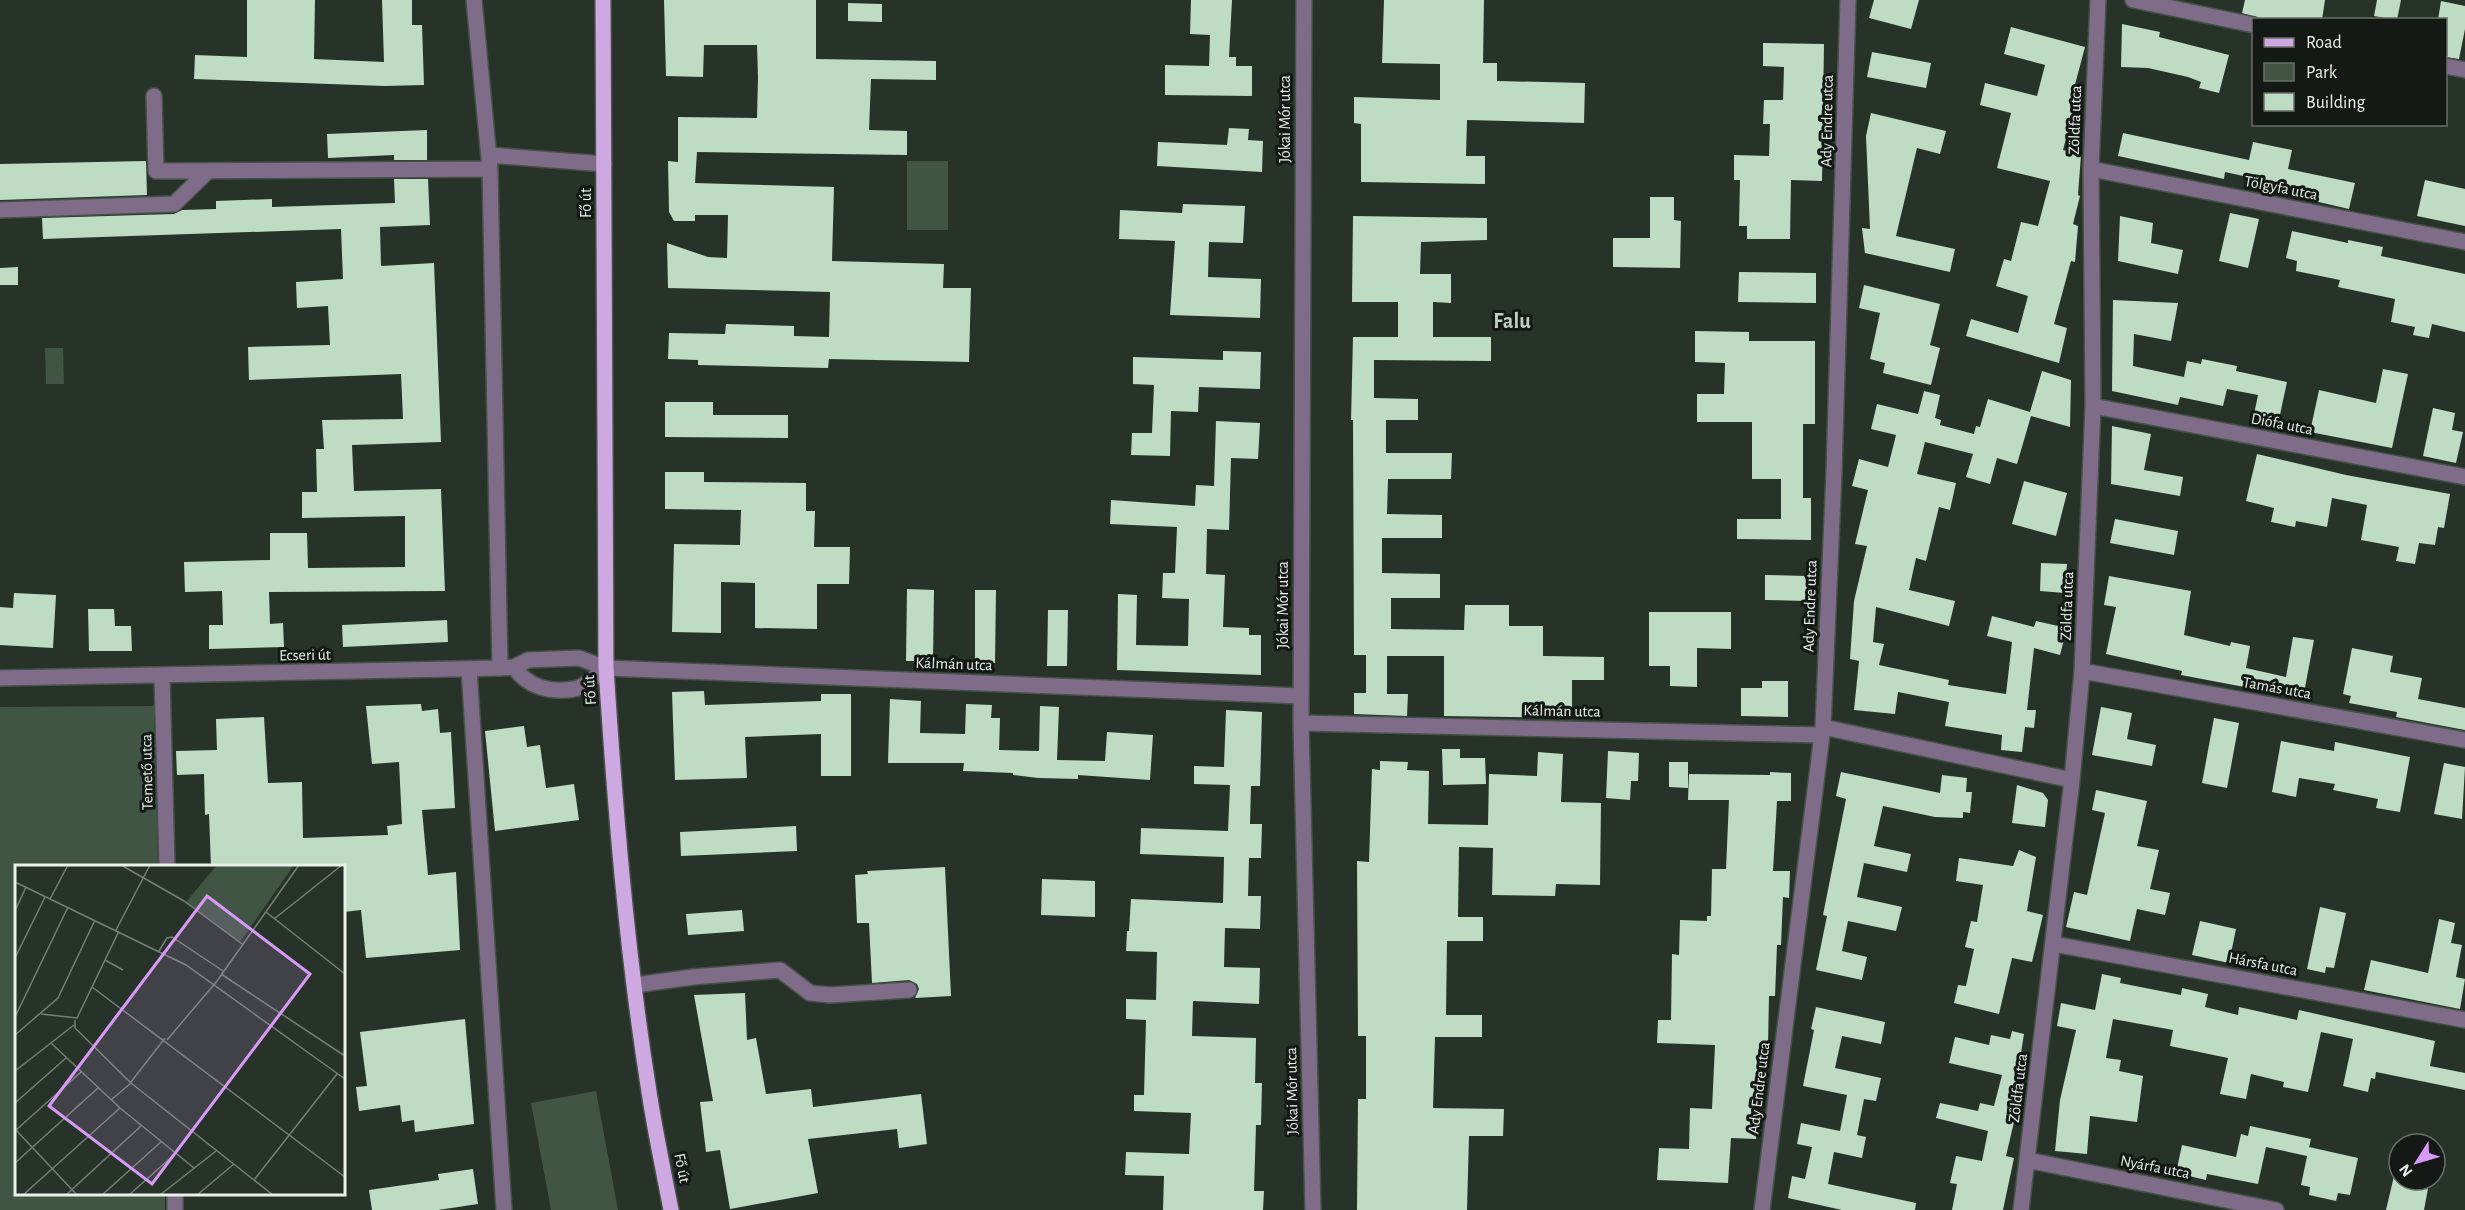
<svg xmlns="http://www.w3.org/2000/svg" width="2465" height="1210" viewBox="0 0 2465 1210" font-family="'Alegreya Sans',sans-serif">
<rect width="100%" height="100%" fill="#273329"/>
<path fill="#415545" d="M907,161H948V230H907Z
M45,348H63L64,384H46Z
M154,706L158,866H16V1194H165V1210H0V707Z
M596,1091L618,1210H551L531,1103Z"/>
<path fill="#bedbc3" d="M247,0H315L314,59L384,62L382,0H412V25H422L424,85L385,86L194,79L195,55L247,57Z
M664,0H816V59L936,61V80L871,79L869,130L907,131V155L697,152L695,183L834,187L832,261L944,264L943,288H971L969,362L829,359L828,368L698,365V360L668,359L669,333L725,334L726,324L794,326V336L829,337L830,292L668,288L667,243L708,257L727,258L728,215H695V221H674L669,212L668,161L678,162V117L757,118L758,77L757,45H704L703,77L666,76Z
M1191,0H1232L1229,57H1236V66H1252V96L1165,95V65L1209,66L1210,35L1190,34Z
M1384,0H1484L1483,63H1497V81L1585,83L1584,123L1467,120L1466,156H1485V184L1361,182V124L1354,123V97L1440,100V64L1382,63Z
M1874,0H1919L1911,29L1869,18Z
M2245,0H2325L2322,20L2261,19L2242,13Z
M2377,0H2401L2397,20L2374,16Z
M2441,1L2465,6V29L2459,59L2445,57V20H2438Z
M848,3L882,4V22L848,21Z
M2122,24L2160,32L2159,37L2229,55L2219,93L2199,88L2201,82L2188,77L2148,68L2121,67Z
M2011,27L2085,47L2072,96L2077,97L2063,150L2081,155L2078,195L2080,196L2073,224L2078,226L2075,262L2071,261L2054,324L2067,328L2059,363L1966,336L1971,319L2018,333L2028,296L1996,286L2004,259L2011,261L2021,222L2038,226L2050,181L1997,168L2011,113L1980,105L1985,83L2037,96L2045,65L2004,54Z
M1763,43L1824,44L1822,181L1791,180L1790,239H1747V226H1739L1740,180H1734V155L1769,156L1770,124H1763L1764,100H1783L1784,67L1763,66Z
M1872,52L1931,63L1926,88L1867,77Z
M1871,113L1946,131L1940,154L1917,148L1896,236L1955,249L1950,272L1865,253L1862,228L1870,229L1866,136Z
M1229,128L1249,129L1248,140L1263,141L1262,172L1157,166L1158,142L1227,145Z
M427,130V160H394V155L328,158L327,134Z
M2123,133L2249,160L2253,142L2292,150L2288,169L2355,183L2349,209L2310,200L2312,191L2225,172L2224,179L2118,156Z
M146,161L147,195L0,200V164Z
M394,179H428L430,225L380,227L381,266L434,263L441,442L352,445L354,491L441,489L445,591L269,592L270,624L283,623L284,647L209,649V625H223L222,591L185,592L184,562L270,560V533H307L308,568L405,567V516L302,518V492H317L316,449H324L322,420L403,419L401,374L249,380L248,347L330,345L328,306L297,308L296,282L343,279L341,229L43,239L42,218L174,214L182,210L216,209V201L272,199V207L395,203Z
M2425,180L2465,189V226L2417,216Z
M1650,197H1674V220L1681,221L1680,268L1613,267V238H1650Z
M1183,204L1245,206L1243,243L1209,242L1208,277L1261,279L1260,318L1170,315L1175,241L1119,239L1120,210L1182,213Z
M2230,213L2259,219L2248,268L2219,261Z
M1353,216L1487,218V240L1421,242L1420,274H1451V303L1433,302V337H1491V361L1374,360V398L1418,399V420H1386V453H1452L1451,479H1388L1387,514L1442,515V538H1382V573L1440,574V598H1391V629L1464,630L1465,605H1509V626H1543V656L1604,657V680H1572V718L1444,716V656H1387V694H1408L1407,716L1354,714V693H1366V655H1354L1353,420H1351L1353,337H1398V302H1352Z
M2120,216L2153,223L2151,243L2183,250L2178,274L2118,261Z
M2292,231L2348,243V240L2383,247L2381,256L2465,274V332L2432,324L2429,338L2413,335L2415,327L2391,322L2395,299L2338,287L2340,280L2296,271L2297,261L2286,258Z
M18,267V285H0V268Z
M1739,272L1816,273V303L1738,302Z
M1864,285L1940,304L1930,345L1940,348L1931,385L1883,373L1885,363L1870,359L1880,313L1859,308Z
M2113,300L2178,303L2171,341L2134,334L2133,366L2184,377L2187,361L2201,364L2202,359L2237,366L2236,371L2287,382L2278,424L2253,419L2258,395L2227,389L2223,406L2180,397L2178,405L2112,391Z
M1695,331L1749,332V341H1815V424H1803V498H1811V540L1737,539V519H1781V479H1752V422H1697V394H1724L1725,363L1695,362Z
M1223,351L1261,352L1260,389L1199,387L1198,412L1171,411L1170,456L1131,455L1132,433H1152L1154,385L1133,384V357L1223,360Z
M2383,369L2408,374L2392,448L2310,432L2319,390L2376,403Z
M2042,371L2071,380L2070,427L2031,416L2017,464L1997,458L1990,484L1966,477L1973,454L1925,442L1917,474L1956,483L1950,510L1939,507L1926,561L1916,558L1909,590L1955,601L1949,626L1876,607L1873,642L1884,644L1879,665L1949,680L1948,685L2006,694L2012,642L1987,636L1992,616L2034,627L2036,621L2067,628L2060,655L2034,648L2027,710H2036L2034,728L2025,727L2022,752L2001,750L2002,735L1945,726L1949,702L1898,692L1895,714L1854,710L1859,661L1850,659L1854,601L1867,546L1855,544L1868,490L1852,486L1859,459L1888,467L1896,435L1871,429L1877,404L1918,414L1924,391L1940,395L1935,418L1941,420L1940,425L1974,434L1976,426L1980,427L1988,399L2030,412Z
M665,402H713V415H788V438L665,437Z
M2433,408L2455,413L2452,430L2463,432L2456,463L2423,456Z
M1216,421L1260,423L1258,459L1231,458L1229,530L1207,529L1206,574L1225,575L1223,627L1249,628V635H1261V675L1117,670L1118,594L1137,595L1136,645L1188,646L1189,599L1162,598L1163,573H1175L1177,527L1110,524L1111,500L1195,506L1196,485L1214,486Z
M2112,426L2151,434L2144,470L2183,477L2180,496L2111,484Z
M2257,454L2346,475L2450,494L2444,528L2438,527L2435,545L2419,543L2415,564L2396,561L2399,547L2361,540L2367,505L2332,498L2327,527L2296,521L2295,527L2271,522L2274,508L2246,501Z
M665,472H704V482L806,483V511H815L814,547H850L849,584H817V629L755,628V583L721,582V633L672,632L674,544L740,545L741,510L665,509Z
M2024,481L2067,493L2056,536L2012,524Z
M2115,519L2178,531L2174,555L2110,543Z
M2041,563L2067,564L2065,593L2040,591Z
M1765,575L1807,576V601L1765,600Z
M2109,576L2191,591L2184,635L2230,646L2231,642L2250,646L2246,668L2286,677L2293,637L2314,640L2303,698L2181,675L2182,671L2106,654L2116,607L2104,605Z
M907,589L934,590L933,661H906Z
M975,590H996L995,663H975Z
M14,593L56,595L53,648L0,645V607L13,608Z
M88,609H114L115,626H131L132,651H89Z
M1048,610H1068L1067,666H1047Z
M1649,612H1731V649L1697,648V687L1670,686V666H1649Z
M447,620L448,642L343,647L342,625Z
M2352,648L2393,656L2390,672L2422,678L2418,699L2465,708V730L2396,717L2397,712L2349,703L2351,696L2343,694Z
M1762,681H1788V717L1741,716V688H1762Z
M704,691L705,705L821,701V694H851V776H821V734L745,737L747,778L675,780L672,692Z
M890,699L921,701L920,733L965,734L966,704L992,705L991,718H1000L999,750L1039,751L1040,706L1059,707L1057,760L1105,761L1107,732L1153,735L1150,780L1078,775V779L1038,778L1013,775V773L963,771L964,763H888Z
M421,704L422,711L438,709L440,733L451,732L455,808L422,810L428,875L456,872L460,950L366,958L361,910L344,912V867H211L209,814L205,815L204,774L177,775L176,751L217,750L216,719L264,717L268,783L302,782L303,838L388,835L387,826L402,824L399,762L372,764L366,706Z
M2101,707L2132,713L2127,739L2156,745L2152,766L2092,755Z
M1226,710L1262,712L1260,786H1251L1250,824H1262L1261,858H1249L1248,896H1261L1260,929L1225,928L1224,967L1260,968L1259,1004L1193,1001L1192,1036L1256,1038L1255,1083H1262L1261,1125H1256L1254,1191H1264L1263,1210H1163L1164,1176L1125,1175L1126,1152L1189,1154L1191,1113L1134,1111V1095H1144L1146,1020L1126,1019V999L1156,1000L1157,952L1126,951L1127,931H1129L1131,899L1223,903L1224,857L1140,854L1141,828L1228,831L1230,785L1194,784V766L1224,767Z
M2214,718L2239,723L2227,788L2202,783Z
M524,726L527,747L540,745L546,788L574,784L579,820L495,831L485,731Z
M2281,741L2334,751L2335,742L2410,757L2400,812L2376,808L2378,799L2333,790L2335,784L2299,778L2296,797L2272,792Z
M1442,749H1460V758H1485L1486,784L1443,785Z
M1608,751L1639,753L1638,781H1631L1630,800L1606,798Z
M1538,752L1563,754L1561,802L1601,803L1600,885L1556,884L1555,896L1492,895L1493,848L1459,847L1458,917H1483V941H1447L1446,1015H1482V1037H1435L1433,1108L1504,1109L1503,1136H1469L1467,1210H1357L1358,1099H1366V1036H1358L1357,861L1369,862L1372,769L1380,770V761L1408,762L1407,770L1429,771L1428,824L1488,825L1489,774L1537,776Z
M1669,762H1688V788L1669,787Z
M2444,763L2465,767L2462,819L2434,814Z
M1770,772L1791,773V801H1777L1773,871H1790L1789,898L1783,897L1781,945H1777L1775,996H1769L1768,1045H1763L1756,1139L1731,1138L1728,1183L1657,1180L1659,1148L1689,1149L1690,1108L1712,1109L1715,1045L1657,1043L1658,1020H1671L1672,954L1679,955L1680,920L1707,921V916H1711L1712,869H1726L1729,800H1688L1689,774L1770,775Z
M1841,772L1940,793L1942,775L1967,778L1966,792H1972L1970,813L1963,812V818L1935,817L1883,806L1874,846L1911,854L1907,872L1864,863L1857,897L1902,907L1896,931L1848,921L1842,951L1867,957L1862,980L1816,970L1827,916L1823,915L1846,799L1836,796Z
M2017,785L2043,793L2048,800L2045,827L2012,823Z
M2096,790L2147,801L2137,846L2159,850L2150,889L2170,893L2165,915L2137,909L2130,941L2066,927L2074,892L2087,895L2105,813L2092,810Z
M796,826L797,851L681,856L680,832Z
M2019,850L2036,857L2027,911L2043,915L2032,962L2012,958L1999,1014L1954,1003L1958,985L1966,986L1974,949L1965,947L1971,921L1977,922L1983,885L1956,881L1959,858L2013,866Z
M945,867L951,996L915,998L919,989L917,984L909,980L872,983L869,923H857L855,875L868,874L867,871Z
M1042,879L1095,881V917L1041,915Z
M2320,907L2346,913L2334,968L2326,967L2325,973L2307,969Z
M742,910L744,931L688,935L686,914Z
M2439,919L2455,923L2451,943L2462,945L2456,977L2465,979L2460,1009L2364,990L2371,960L2428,973Z
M2200,921L2236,929L2229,963L2192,955Z
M2102,974L2121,978L2120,983L2181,995L2182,988L2208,994L2205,1007L2238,1015L2239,1007L2297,1020L2299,1010L2435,1041L2430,1066L2465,1073V1090L2376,1072L2375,1079L2371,1078L2368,1092L2343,1086L2353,1039L2321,1032L2308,1092L2283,1087L2284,1082L2251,1074L2246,1099L2220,1094L2228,1058L2170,1046L2173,1030L2113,1019L2106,1058L2121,1060L2119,1071L2143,1076L2137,1122L2090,1116L2087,1154L2055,1151L2060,1100L2076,1030L2057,1026L2061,1003L2095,1010Z
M745,993L747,1040L756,1038L766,1094L811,1089L813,1107L921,1094L927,1144L899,1148L897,1129L808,1139L818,1193L730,1209L720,1150L706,1152L700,1102L713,1101L694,995Z
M1816,1007L1885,1022L1881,1044L1842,1036L1835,1068L1881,1078L1876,1101L1864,1099L1857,1135L1866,1137L1862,1158L1834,1152L1828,1184L1916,1203L1915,1210H1842L1788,1198L1792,1176L1805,1179L1812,1147L1797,1144L1801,1123L1840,1131L1847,1095L1803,1086L1814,1030L1811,1029Z
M465,1019L474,1124L415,1132L414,1120L402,1122L400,1105L359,1111L356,1087L367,1086L360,1032Z
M2012,1031L2024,1034L2013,1104L2018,1105L2006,1156L2014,1158L2003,1210H1952L1957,1184L1950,1183L1956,1156L1982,1161L1988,1131L1936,1118L1940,1103L1978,1111L1980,1103L1994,1106L2002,1075L1949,1063L1955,1037L1989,1045L1991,1035L2010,1039Z
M2250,1126L2311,1139L2307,1156L2266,1147L2258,1184L2207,1174L2206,1180L2176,1173L2182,1145L2236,1157L2241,1134L2248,1136Z
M2309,1147L2358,1158L2350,1195L2338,1193L2336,1201L2309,1195L2310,1187L2301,1185Z
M473,1169L478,1204L438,1210H372L369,1190L439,1180L438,1174Z
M2394,1176L2399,1177V1180L2429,1183L2424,1210H2386Z"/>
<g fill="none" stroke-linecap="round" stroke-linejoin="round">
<g stroke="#465148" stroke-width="18">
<path id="minor" d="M474,0L490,169L500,668
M1304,0L1301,723L1313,1210
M2133,0L2254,25
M2446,66L2465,70
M154,96L156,171L490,169
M489,155L604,164
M2091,169L2465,242
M0,210L174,204L207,172
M2093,406L2465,477
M514,667C527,687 550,693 574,689C584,688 598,674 606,668
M469,669L504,1210
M2082,671L2465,740
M162,676L167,866
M0,678L500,668L514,667L528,660L579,658L606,668L1301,696
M1301,723L1822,735
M1823,727L2072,780
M2054,944L2465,1020
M635,985L693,977L780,970L810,993L830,995L909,990
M2027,1160L2276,1210
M175,1194V1210
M1762,1210L1823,727L1834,472L1848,0
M2021,1210L2072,780L2082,671L2093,406L2091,169L2098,0"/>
</g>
<g stroke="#465148" stroke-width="18">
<path id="major" d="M603,0L606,668C615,806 626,947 648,1085C654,1127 663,1168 671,1210"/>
</g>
<use href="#minor" stroke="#7f6c88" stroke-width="15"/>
<use href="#major" stroke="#cea8e1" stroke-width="15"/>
</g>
<g text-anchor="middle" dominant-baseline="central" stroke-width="6" stroke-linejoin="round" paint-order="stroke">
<g font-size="16" fill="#e9f1ea" stroke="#141915">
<text transform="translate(1285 119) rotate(-90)">Jókai Mór utca</text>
<text transform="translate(2075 120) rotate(-88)">Zöldfa utca</text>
<text transform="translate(1827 121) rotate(-89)">Ady Endre utca</text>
<text transform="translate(2281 188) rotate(11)">Tölgyfa utca</text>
<text transform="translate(586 203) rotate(-90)">Fő út</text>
<text transform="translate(2282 424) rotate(11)">Diófa utca</text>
<text transform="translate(1283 605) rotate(-90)">Jókai Mór utca</text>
<text transform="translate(1810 606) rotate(-88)">Ady Endre utca</text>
<text transform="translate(2067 606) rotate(-88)">Zöldfa utca</text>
<text transform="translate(305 655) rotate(-1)">Ecseri út</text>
<text transform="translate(954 664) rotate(2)">Kálmán utca</text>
<text transform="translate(2277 688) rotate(10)">Tamás utca</text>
<text transform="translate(590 690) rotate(-94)">Fő út</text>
<text transform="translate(1562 711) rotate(1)">Kálmán utca</text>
<text transform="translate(147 772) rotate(-91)">Temető utca</text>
<text transform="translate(2263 964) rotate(11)">Hársfa utca</text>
<text transform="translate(1759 1088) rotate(-83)">Ady Endre utca</text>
<text transform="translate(2018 1088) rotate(-83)">Zöldfa utca</text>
<text transform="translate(1292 1091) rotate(-91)">Jókai Mór utca</text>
<text transform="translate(2155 1167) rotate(11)">Nyárfa utca</text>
<text transform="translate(682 1168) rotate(79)">Fő út</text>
</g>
<g font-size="22" font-weight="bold" fill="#becec1" stroke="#141915">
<text x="1512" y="321">Falu</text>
</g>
</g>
<g transform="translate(15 865)">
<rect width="330" height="330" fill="#273329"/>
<path d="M202,0H279L225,77L171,37Z" fill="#415545"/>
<path fill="none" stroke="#757f76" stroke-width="1.5" d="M106,0L169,36L227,79M0,17L171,100L330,214M35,34L53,0M0,46L11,22M251,47L330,109M259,54L327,0M101,65L135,0M144,86L152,73L157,72L208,106M0,93L30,32M90,95L108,105M206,109L330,191M77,122L330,312M26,149L62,153L104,66M0,152L53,42M60,155V163L116,218L258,330M0,170L43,133L80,55M152,175L202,116L284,0M36,178L105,243L179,303M0,206L59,160M116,217L150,173M96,235L116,218M0,238L51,193M0,264L62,330M1,265L66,207M0,298L83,223M239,315L322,209M8,330L105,243M51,330L126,261M87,330L147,276M114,330L161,288M145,330L201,286M182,330L219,299"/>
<path fill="#d99af7" fill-opacity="0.15" stroke="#d99af7" stroke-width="3" d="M192,31L295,109L137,319L34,241Z"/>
<rect width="330" height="330" fill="none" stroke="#e9f1ea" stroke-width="3"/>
</g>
<rect x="2252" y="18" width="195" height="108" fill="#141915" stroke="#696f6a" stroke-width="1.5"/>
<rect x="2264" y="38" width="30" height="9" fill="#cea8e1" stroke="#696f6a" stroke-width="1.5"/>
<text x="2306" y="48" font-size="18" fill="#e9f1ea">Road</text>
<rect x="2264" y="63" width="30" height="18" fill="#415545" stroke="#696f6a" stroke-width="1.5"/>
<text x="2306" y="78" font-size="18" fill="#e9f1ea">Park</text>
<rect x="2264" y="93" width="30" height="18" fill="#bedbc3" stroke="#696f6a" stroke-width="1.5"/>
<text x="2306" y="108" font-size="18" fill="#e9f1ea">Building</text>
<g transform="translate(2417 1162) rotate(233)"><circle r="28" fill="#141915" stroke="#696f6a" stroke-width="1.5"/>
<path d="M0-4.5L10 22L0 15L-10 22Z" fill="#d99af7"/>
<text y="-9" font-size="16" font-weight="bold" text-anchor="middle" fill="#e9f1ea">N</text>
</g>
</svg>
